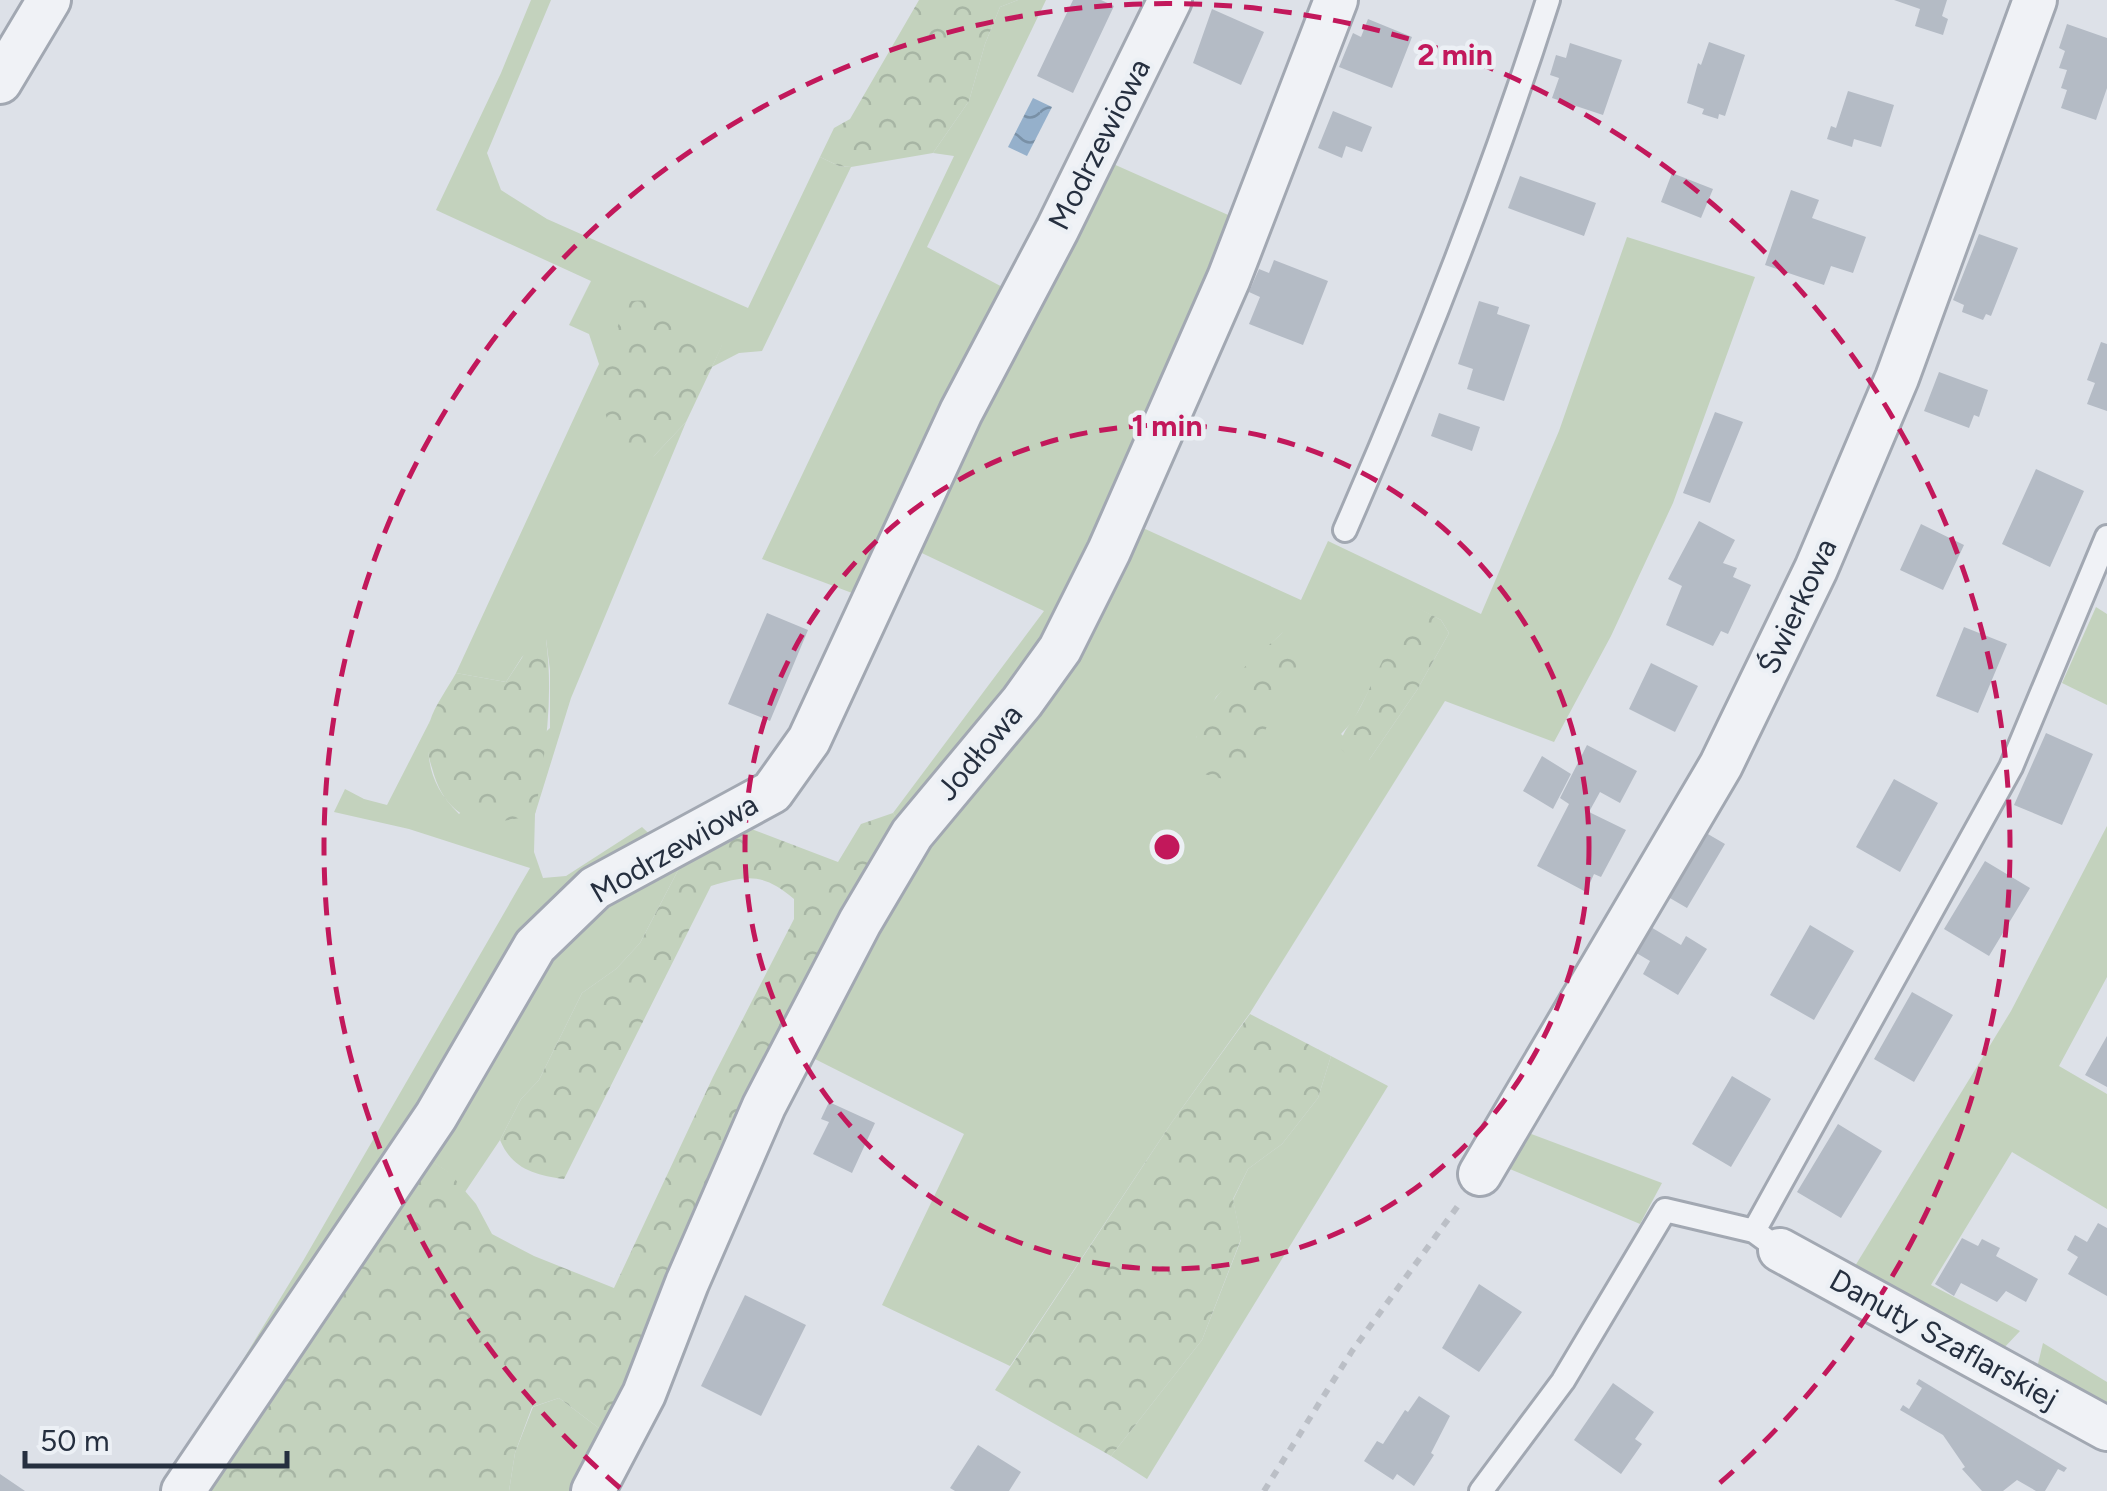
<svg xmlns="http://www.w3.org/2000/svg" width="2107" height="1491" viewBox="0 0 2107 1491" font-family="Figtree,sans-serif">
<defs>
<pattern id="forest-crowns" width="20" height="18" patternUnits="userSpaceOnUse" patternTransform="scale(2.5)"><rect width="20" height="18" fill="#c3d2bd"/><path d="M2 6a3 3 0 1 1 6 0M12 15a3 3 0 1 1 6 0" fill="none" stroke="#a7b5a4"/></pattern>
<pattern id="water-waves" width="16" height="10" patternUnits="userSpaceOnUse" patternTransform="scale(2.5)"><rect width="16" height="10" fill="#95b0cb"/><path d="M0 5q4-4 8 0t8 0" fill="none" stroke="#7990a6"/></pattern>
</defs>
<rect width="100%" height="100%" fill="#dde1e8"/>
<path fill="#c3d2bd" fill-rule="evenodd" d="M531,0H551L487,153L501,190L547,219L748,308L820,157L839,166L851,167L762,351L739,353L712,367L722,345L653,457L686,422L571,698L535,814L534,852L543,878L566,876L642,827L659,843L595,877L163,1491L303,1261L530,868L409,829L334,812L345,789L364,799L387,805L430,721C425,761 430,785 459,814L550,728V670L546,639L522,657L506,682L456,673L599,364L589,334L569,325L591,281L436,210L501,73Z
M1018,0H1046L927,247L1008,290L860,596L762,559L954,156L933,153L969,101L985,44L1000,7Z
M1102,159L1244,222L1061,627L905,831L893,813L1044,611L907,546Z
M1627,237L1755,277L1673,503L1611,636L1554,742L1445,701L1250,1013L1172,1122L1010,1366L882,1305L964,1134L801,1052L897,874L1132,523L1301,600L1328,541L1481,614L1559,431ZM1413,606L1441,620L1449,633L1417,690L1369,760L1341,734L1353,721ZM1283,632L1196,738L1216,697Z
M2096,607L2107,614V705L2062,683Z
M2107,826V977L2059,1066L2107,1094V1209L2012,1152L1931,1285L2020,1331L2001,1351L1852,1271L2011,1011Z
M685,857L640,943L616,969L582,993L539,1080L521,1099L500,1140L465,1192L448,1172L423,1156L568,927Z
M1331,1056L1388,1086L1147,1479L1111,1456L1202,1340L1241,1240L1233,1200L1248,1169L1282,1144L1318,1098Z
M1526,1132L1662,1183L1640,1224L1505,1167Z
M2043,1343L2107,1382V1414L2036,1372Z
M559,1398L612,1438L581,1491H509L515,1453L533,1407Z"/>
<path fill="url(#forest-crowns)" d="M919,0H1018L1000,7L985,44L969,101L933,153L851,167L839,166L820,157L834,128L850,119Z
M654,300L722,346L686,422L653,457L628,461C587,393 598,369 629,301Z
M1413,605L1441,620L1449,633L1417,690L1369,760H1354L1340,748C1341,731 1353,722 1361,706C1378,672 1392,637 1413,605Z
M1283,632L1300,635L1301,657L1257,747L1231,781L1200,773C1198,761 1194,745 1197,734C1209,692 1253,661 1283,632Z
M535,638L546,639C554,701 545,753 535,814C484,829 447,824 432,768C427,753 425,737 430,721C435,705 448,688 456,673L506,682Z
M893,813L905,831L612,1438L559,1398L532,1407L515,1453L509,1491H201L423,1156L449,1172L476,1204L492,1234L534,1256L614,1288L713,1077L794,919V899C763,873 748,875 711,886L564,1179C535,1175 512,1169 500,1140L521,1099L539,1080L582,993L616,969L640,943L685,857L746,827L838,862L861,824Z
M1250,1014L1331,1056L1318,1098L1282,1144L1248,1169L1233,1199L1241,1239L1202,1340L1111,1456L995,1390L1172,1122Z"/>
<path fill="url(#water-waves)" d="M1033,98L1052,107L1027,156L1008,147Z"/>
<path fill="#b4bbc5" d="M1073,0H1101L1114,6L1073,93L1037,76Z
M1894,0H1947L1942,16L1948,19L1943,35L1915,26L1920,9Z
M1212,9L1264,32L1241,85L1193,63Z
M1368,19L1412,37L1392,88L1339,67L1353,33L1361,37Z
M2067,24L2107,38V88L2096,120L2061,108L2067,90L2061,88L2067,70L2059,68L2065,51L2059,48Z
M1709,42L1745,55L1725,116L1719,114L1718,119L1702,114L1704,109L1687,103L1698,63L1701,65Z
M1570,43L1622,60L1603,115L1552,98L1559,78L1550,75L1556,55L1566,58Z
M1848,91L1894,105L1881,147L1854,139L1852,147L1827,139L1831,126L1836,128Z
M1333,111L1372,127L1362,152L1346,146L1342,158L1318,148Z
M1672,173L1713,189L1701,218L1661,202Z
M1520,176L1596,203L1584,236L1508,208Z
M1791,190L1819,200L1812,218L1866,237L1853,273L1831,266L1824,285L1765,265Z
M1979,234L2018,248L1991,316L1986,314L1983,320L1962,312L1964,305L1953,300Z
M1274,260L1328,281L1303,345L1249,324L1260,297L1249,292L1259,269L1269,273Z
M1479,301L1499,307L1497,314L1530,325L1504,401L1467,389L1473,369L1458,364Z
M2101,342L2107,344V411L2087,404L2095,383L2087,380Z
M1939,372L1988,390L1979,417L1974,415L1969,428L1924,411Z
M1715,412L1743,422L1710,503L1683,493Z
M1439,413L1480,427L1472,451L1431,436Z
M2036,469L2084,491L2050,567L2002,544Z
M1699,521L1735,540L1723,563L1737,568L1733,577L1751,585L1728,634L1721,631L1713,646L1666,625L1682,586L1668,579Z
M1921,524L1964,545L1943,590L1900,570Z
M767,613L808,630L770,721L728,704Z
M1964,627L2007,644L1978,713L1936,696Z
M1651,663L1698,686L1675,732L1629,709Z
M2046,733L2093,754L2062,825L2014,805Z
M1587,745L1637,771L1620,803L1600,792L1589,812L1626,830L1601,877L1594,874L1586,892L1537,866L1569,804L1560,798Z
M1542,756L1571,774L1553,809L1523,791Z
M1894,779L1938,803L1900,872L1856,847Z
M1701,830L1725,844L1687,908L1663,894Z
M1985,861L2030,888L1989,956L1944,929Z
M1644,923L1681,945L1686,936L1707,949L1678,995L1643,974L1650,961L1628,948Z
M1810,925L1854,951L1814,1020L1770,995Z
M1912,992L1953,1015L1914,1082L1874,1059Z
M2107,1036V1087L2085,1075Z
M1732,1076L1771,1099L1731,1167L1692,1144Z
M829,1102L875,1123L852,1173L813,1154L829,1122L821,1119Z
M1838,1124L1882,1151L1841,1218L1797,1192Z
M2098,1223L2107,1228V1296L2068,1274L2078,1257L2067,1250L2075,1235L2087,1242Z
M1962,1238L1978,1246L1982,1239L2000,1248L1996,1256L2038,1279L2026,1302L2006,1291L1997,1302L1961,1283L1954,1296L1935,1284Z
M1479,1284L1522,1312L1479,1372L1442,1348Z
M745,1295L806,1325L761,1416L701,1386Z
M1919,1379L2067,1468L2064,1472L2058,1469L2045,1491H2036L2017,1480L2003,1491H1982L1962,1469L1965,1467L1943,1435L1900,1410L1903,1405L1909,1409L1922,1388L1916,1384Z
M1613,1383L1654,1412L1635,1439L1642,1444L1621,1474L1574,1440Z
M1419,1396L1450,1416L1431,1453L1434,1455L1414,1486L1397,1474L1393,1480L1364,1461L1377,1441L1383,1444L1405,1410L1408,1412Z
M978,1445L1021,1472L1009,1491H955L950,1488Z
M0,1474L25,1491H0Z"/>
<g fill="none" stroke-linecap="round" stroke-linejoin="round">
<g stroke="#a2a8b2" stroke-width="28">
<path id="lane" d="M1345,530C1421,356 1490,182 1548,0
M1780,1250L1754,1231L2011,767L2107,537
M1481,1491L1563,1381L1665,1210L1754,1231"/>
</g>
<g stroke="#a2a8b2" stroke-width="48">
<path id="street" d="M0,82L49,0
M1480,1174L1721,765L1816,569L1897,378L2035,0
M1780,1250L2107,1429
M183,1491L436,1116L535,946L595,888L772,792L809,740L961,412L1057,230L1170,0
M593,1491L644,1394L687,1283L764,1106L860,922L912,834L1022,702L1060,649L1109,551L1229,278L1336,0"/>
</g>
<path stroke="#bbbfc6" stroke-width="6" stroke-dasharray="8 8" stroke-linecap="butt" d="M1264,1491L1352,1351L1460,1203"/>
<use href="#lane" stroke="#f0f2f6" stroke-width="22"/>
<use href="#street" stroke="#f0f2f6" stroke-width="42"/>
</g>
<g fill="none" stroke="#c2185b" stroke-width="5" stroke-dasharray="18 12">
<circle cx="1167" cy="847" r="422"/>
<path d="M620 1488A843 843 0 1 1 1714 1488"/>
</g>
<g text-anchor="middle" dominant-baseline="central" stroke-width="9" stroke-linejoin="round" paint-order="stroke">
<g font-size="30" fill="#252f3f" stroke="#ecf0f5">
<text transform="translate(1099 144) rotate(-63)">Modrzewiowa</text>
<text transform="translate(1797 606) rotate(-65)">Świerkowa</text>
<text transform="translate(979 752) rotate(-50)">Jodłowa</text>
<text transform="translate(674 848) rotate(-30)">Modrzewiowa</text>
<text transform="translate(1944 1339) rotate(29)">Danuty Szaflarskiej</text>
</g>
</g>
<circle cx="1167" cy="847" r="15" fill="#c2185b" stroke="#ecf0f5" stroke-width="5"/>
<g font-size="30" text-anchor="middle" font-weight="bold" fill="#c2185b" stroke="#ecf0f5" stroke-width="9" stroke-linejoin="round" paint-order="stroke">
<text x="1455" y="65">2 min</text>
<text x="1167" y="436">1 min</text>
</g>
<path d="M25 1451v15h262v-15" fill="none" stroke="#252f3f" stroke-width="5"/>
<text x="40" y="1451" font-size="30" fill="#252f3f" stroke="#ecf0f5" stroke-width="8" paint-order="stroke">50 m</text>
</svg>
